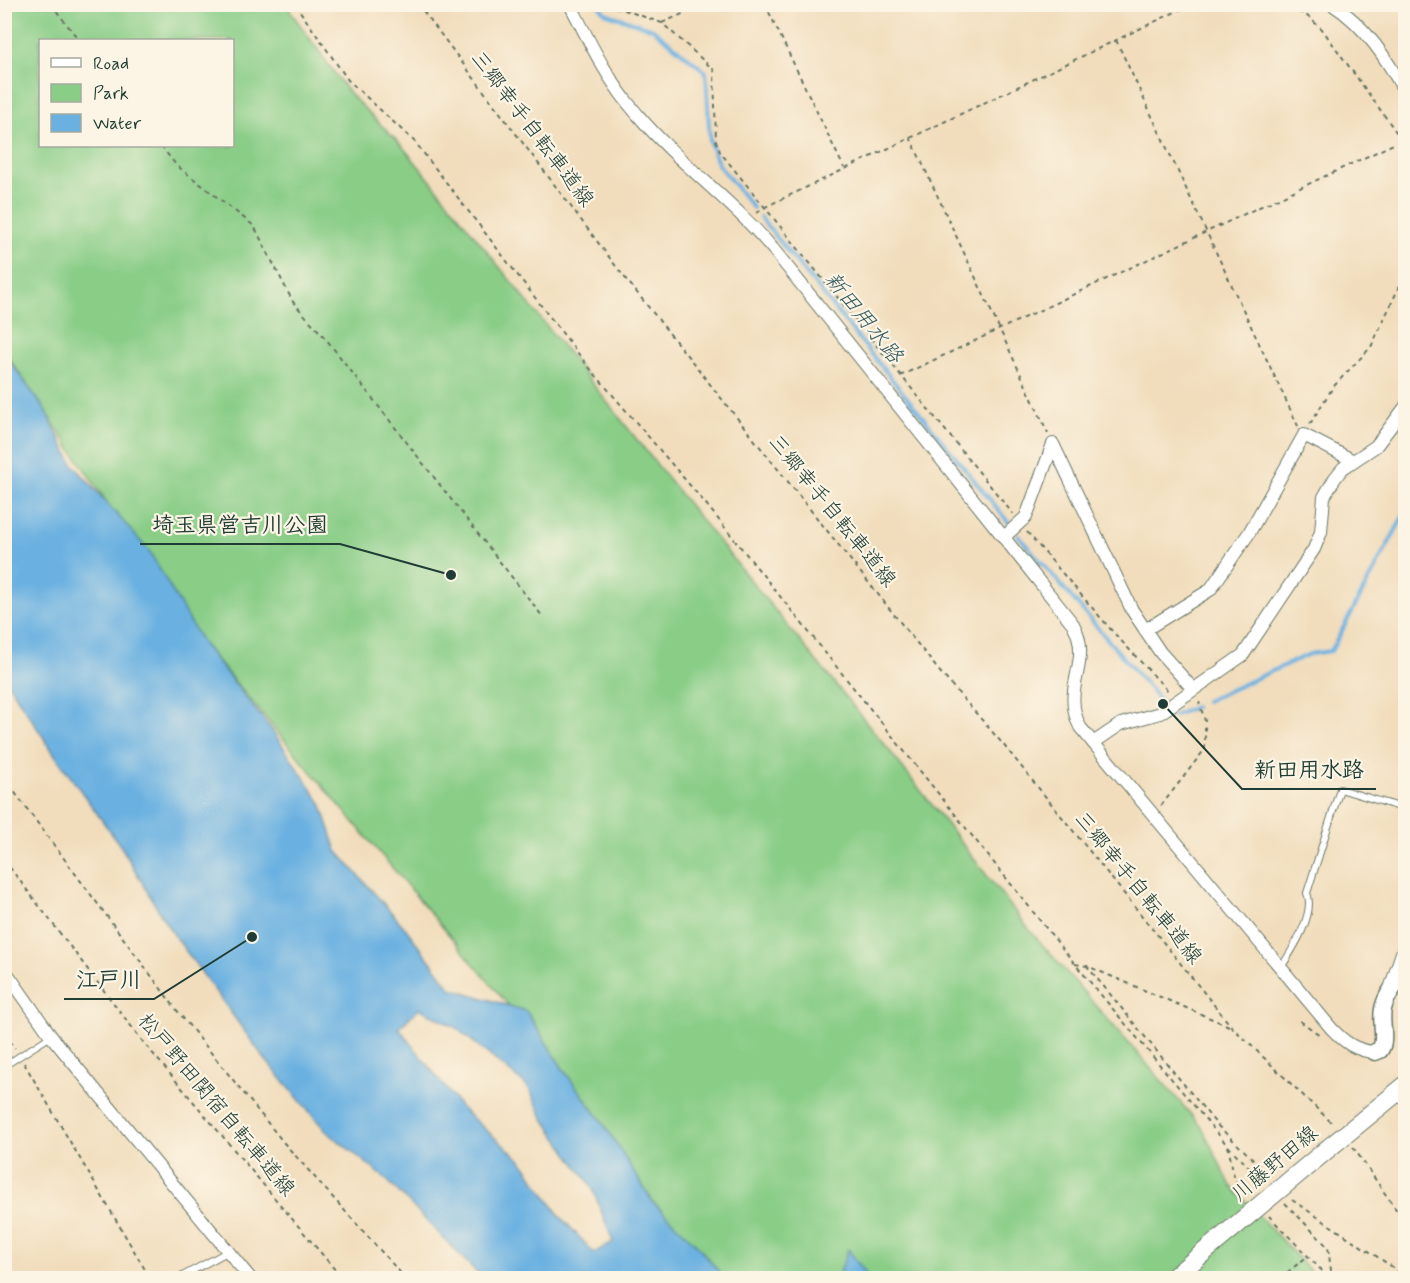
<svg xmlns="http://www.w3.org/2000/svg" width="1410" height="1283" viewBox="0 0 1410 1283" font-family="Mynerve,'Klee One',sans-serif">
<rect width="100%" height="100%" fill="#fcf5e5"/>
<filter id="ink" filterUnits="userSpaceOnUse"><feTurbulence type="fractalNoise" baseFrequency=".0167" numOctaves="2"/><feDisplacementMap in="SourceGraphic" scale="12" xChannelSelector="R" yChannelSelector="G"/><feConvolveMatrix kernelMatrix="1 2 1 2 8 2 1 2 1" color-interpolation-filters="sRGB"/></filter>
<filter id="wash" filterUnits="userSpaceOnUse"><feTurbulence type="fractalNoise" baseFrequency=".008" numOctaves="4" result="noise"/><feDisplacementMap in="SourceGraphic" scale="24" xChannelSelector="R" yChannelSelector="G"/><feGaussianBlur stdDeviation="1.35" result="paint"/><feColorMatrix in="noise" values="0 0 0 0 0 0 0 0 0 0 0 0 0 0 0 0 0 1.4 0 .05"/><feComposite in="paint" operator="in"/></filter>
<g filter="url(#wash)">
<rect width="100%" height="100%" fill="#f1ddbc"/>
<path fill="#89cd87" stroke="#54855e" stroke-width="1.5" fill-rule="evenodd" d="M4,5H286L348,92L402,146L440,192L689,505L889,750L1027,927L1201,1126L1231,1186L1317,1278H724L653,1202L565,1072L203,644L5,352ZM40,40H232V146H40Z"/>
<path fill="#6ab1e1" stroke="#44778a" stroke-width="1.5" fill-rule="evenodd" d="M5,355L44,408L73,464L149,551L203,644L272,730L321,803L337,851L406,929L451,988L526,1011L565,1072L602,1121L653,1202L696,1244L724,1278H482L385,1178L326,1131L264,1058L167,925L122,848L57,758L5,679ZM419,1008L455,1027L528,1087L544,1119L592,1187L613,1242L594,1253L559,1215L522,1161L462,1109L399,1028Z
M848,1249L869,1278H838Z"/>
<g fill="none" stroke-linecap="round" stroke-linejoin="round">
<path stroke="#6ab1e1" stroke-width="4" d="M598,4L605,13L653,29L706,72L710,142L718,164L753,208
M760,217L1009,523
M1018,535L1163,704
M1206,701L1310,654L1331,651L1406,511
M1173,716L1195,707"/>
</g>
</g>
<g filter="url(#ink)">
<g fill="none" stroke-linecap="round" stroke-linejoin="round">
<g stroke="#687564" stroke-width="8">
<path id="service" d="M1280,969C1292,951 1316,914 1307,893L1340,789L1406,809
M4,1066L51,1036
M179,1278L227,1252"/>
</g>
<g stroke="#687564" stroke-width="14">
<path id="minor" d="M570,4C590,43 608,81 637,114C677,162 731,199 773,249L1073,624C1094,662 1060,686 1080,727L1331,1028C1344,1042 1356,1051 1375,1052
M1332,4C1366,26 1387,59 1406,94
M1004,537L1026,517L1053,444L1132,610L1160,652L1193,689
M1145,630L1210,590L1249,533L1304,435L1354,461
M1093,743L1121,724L1160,713L1243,655L1314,549L1321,532L1324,497L1335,478L1343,468L1376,446L1406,406
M4,969L51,1036L250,1278
M1390,989L1406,941"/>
</g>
<g stroke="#687564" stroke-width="19">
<path id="tertiary" d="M1375,1052L1380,1050C1387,1040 1380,1022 1383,1009C1386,994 1396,984 1406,973"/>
</g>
<g stroke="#687564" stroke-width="20">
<path id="secondary" d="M1330,1147L1406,1085"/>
</g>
<path stroke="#687564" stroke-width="2" stroke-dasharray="4.5 4.5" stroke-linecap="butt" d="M51,4L79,40
M295,4L348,80L415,142L587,365L706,504L1075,964L1228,1146L1235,1181L1248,1195
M418,4L618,269L940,672L1002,743L1232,1027L1334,1125
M607,4L662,23L714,70L716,141L720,152L1013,514
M765,4L844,168
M1282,4L1306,15L1322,29L1402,140
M662,23L705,4
M1116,40L1298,426
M910,137L1048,433
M161,146L176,165L254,226L293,302L326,339L543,617
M757,213L763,208L1192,4
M900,376L1402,140L1406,145
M1310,424L1333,387L1371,347L1406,272
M1027,532L1113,632L1169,692
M4,778L179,1013L284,1143L405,1278
M1161,806L1205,749V721L1199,702
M4,860L144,1043L342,1278
M1075,964L1087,966
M1300,1021L1320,1035
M1229,1026L1087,966L1218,1126L1270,1175
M4,1033L15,1048
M24,1063L150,1278
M1228,1146L1264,1182
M1353,1147L1406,1224
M1292,1200L1406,1276
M1285,1203L1328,1247L1332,1278
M1269,1216L1329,1278
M1280,1278L1308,1256"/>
<use href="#service" stroke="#fff" stroke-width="6"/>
<use href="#minor" stroke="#fff" stroke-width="12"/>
<use href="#tertiary" stroke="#fff" stroke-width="16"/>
<use href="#secondary" stroke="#fff" stroke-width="18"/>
<g stroke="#687564" stroke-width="20" stroke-linecap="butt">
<path id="secondary-bridge" d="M1173,1278L1330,1147"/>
</g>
<use href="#secondary-bridge" stroke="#fff" stroke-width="18"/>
</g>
</g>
<g text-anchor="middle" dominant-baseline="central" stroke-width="4.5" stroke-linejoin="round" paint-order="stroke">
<g font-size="21" fill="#1f3d34" stroke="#fcf5e5">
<text transform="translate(532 129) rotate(53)">三郷幸手自転車道線</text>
<text transform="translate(832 511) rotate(51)">三郷幸手自転車道線</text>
<text transform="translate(1138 888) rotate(51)">三郷幸手自転車道線</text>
<text transform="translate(216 1105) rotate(50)">松戸野田関宿自転車道線</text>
<text transform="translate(1275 1164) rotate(-40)">川藤野田線</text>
</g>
<g font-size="22" font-style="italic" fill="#325a5f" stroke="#fcf5e5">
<text transform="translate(863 318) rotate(51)">新田用水路</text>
</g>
</g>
<path fill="none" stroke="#1f3d34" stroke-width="2" d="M451 575L340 544H140M1163 704L1242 789H1376M252 937L154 999H64"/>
<g fill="#1f3d34" stroke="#fcf5e5" stroke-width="2">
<circle cx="451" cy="575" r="6"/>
<circle cx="1163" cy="704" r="6"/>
<circle cx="252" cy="937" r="6"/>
</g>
<g font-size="22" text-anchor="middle" font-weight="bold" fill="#1f3d34" stroke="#fcf5e5" stroke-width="4.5" stroke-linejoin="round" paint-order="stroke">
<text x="240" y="532">埼玉県営吉川公園</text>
<text x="1309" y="777">新田用水路</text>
<text x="109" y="987">江戸川</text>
</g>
<rect width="1410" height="1283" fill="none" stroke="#fcf5e5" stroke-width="24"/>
<rect x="39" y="39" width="195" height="108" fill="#fcf5e5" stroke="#a4ab9e" stroke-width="1.5"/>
<rect x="51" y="58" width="30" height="9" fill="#ffffff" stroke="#a4ab9e" stroke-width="1.5"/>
<text x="93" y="69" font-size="18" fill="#1f3d34">Road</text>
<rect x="51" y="84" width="30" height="18" fill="#89cd87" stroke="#a4ab9e" stroke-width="1.5"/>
<text x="93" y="99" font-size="18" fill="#1f3d34">Park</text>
<rect x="51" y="114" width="30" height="18" fill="#6ab1e1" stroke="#a4ab9e" stroke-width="1.5"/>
<text x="93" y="129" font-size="18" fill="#1f3d34">Water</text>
</svg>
